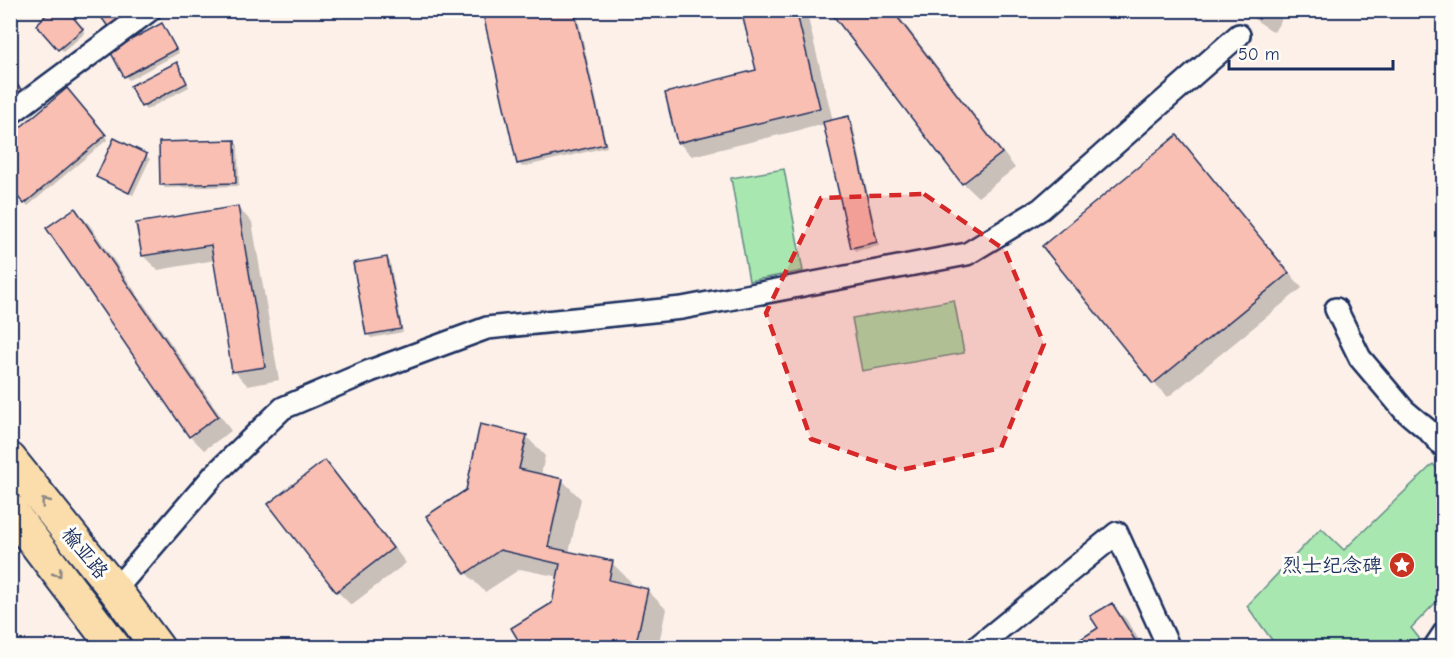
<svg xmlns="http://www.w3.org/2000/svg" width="1454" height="658" viewBox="0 0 1454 658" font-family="'Comic Neue','LXGW WenKai TC',sans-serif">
<rect width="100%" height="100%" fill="#fcf0e9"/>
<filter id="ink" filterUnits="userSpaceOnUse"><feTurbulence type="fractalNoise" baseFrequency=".0167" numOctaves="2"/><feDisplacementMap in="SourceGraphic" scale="12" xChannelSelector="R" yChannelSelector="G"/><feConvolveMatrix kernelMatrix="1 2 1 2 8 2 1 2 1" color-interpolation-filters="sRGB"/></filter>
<g filter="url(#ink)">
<path fill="#a8e7af" stroke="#628b86" stroke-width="1.5" d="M784,169L803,271L749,281L731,178Z
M954,300L964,353L862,371L852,318Z
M1433,464L1443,476V595L1411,628L1419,638L1416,647H1277L1247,606L1321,528L1344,550Z"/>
<path fill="#0003" d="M65,10L85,33L63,52L38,25Z
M483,10H576L607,147L522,167L519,163Z
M743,10H806L833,121L848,118L852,121L879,246L856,251L852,247L825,124L692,156L678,142L758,72Z
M831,10H894L1015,168L978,197L963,183Z
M1240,10H1287L1274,32Z
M162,24L165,28L179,53L129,80L125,76L112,51Z
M176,64L180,67L189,87L146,110L142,106L132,87Z
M70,94L108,139L28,206L25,203Z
M1177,137L1191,151L1302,288L1168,397L1154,383Z
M115,140L146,156L150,159L133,195L101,180L98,176Z
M234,142L238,145L239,186L165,188L162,184Z
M238,208L252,222L279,380L248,386L234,371L215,260L158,270L143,256Z
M75,210L89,224L231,431L204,450L190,436Z
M387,258L390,262L403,332L371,338L367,334Z
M526,436L545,456L541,475L562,480L581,499L569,553L612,563L631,582L630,587L647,590L666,609L658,648H525L553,604L559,577L520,569L485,592L466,573L467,491Z
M325,462L339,477L406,563L351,605L337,591L270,505Z
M1112,605L1126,619L1144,648H1070L1100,629Z"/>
<path fill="#f9bfb3" stroke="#1b2f5e" stroke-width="1.5" d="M51,10H67L83,29L58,50L36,25Z
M96,10H131L109,28Z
M482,10H574L605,144L517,164Z
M741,10H796L820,108L677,143L665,93L756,70Z
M829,10H892L1002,153L962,184Z
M1246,10H1264L1259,19Z
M162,23L176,49L124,77L110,51Z
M177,62L187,83L141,107L130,86Z
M10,78L24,92L10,105Z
M67,88L106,135L24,204L10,188V136Z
M849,116L877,242L851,248L823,122Z
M1177,135L1289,273L1153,384L1042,246Z
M114,138L147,154L129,193L96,177Z
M235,140L236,183L160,185L159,142Z
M238,206L265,367L232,372L211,245L142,256L136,223Z
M75,208L218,416L189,437L46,228Z
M387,257L401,329L366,335L353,263Z
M480,424L527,435L519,469L563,479L548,547L613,561L609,580L648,589L635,648H523L511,628L552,603L560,564L500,550L465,574L426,516L466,490Z
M325,460L393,548L336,592L268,504Z
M1112,603L1140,648H1067L1098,628L1090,616Z"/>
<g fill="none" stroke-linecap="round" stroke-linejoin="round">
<g stroke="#1b2f5e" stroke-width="26">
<path id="minor" d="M10,114L150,10
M1336,309L1360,358L1404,410L1429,431L1444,447
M115,590L214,475L283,408L370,371L487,328L682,308L967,254L1041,209L1239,35
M976,648L1117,533L1169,648
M1434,648L1444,633"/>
</g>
<g stroke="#1b2f5e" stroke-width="36">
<path id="highway" d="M10,459L115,590L158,648
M10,510L115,648"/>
</g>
<use href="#minor" stroke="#fdfcf7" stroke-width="21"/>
<use href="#highway" stroke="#faddab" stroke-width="32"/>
</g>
<defs><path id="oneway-chevron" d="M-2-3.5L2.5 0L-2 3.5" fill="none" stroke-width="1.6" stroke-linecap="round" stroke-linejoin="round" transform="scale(1.5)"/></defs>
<g stroke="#8a8684">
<use href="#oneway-chevron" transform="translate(45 502) rotate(-129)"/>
<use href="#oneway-chevron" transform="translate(58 573) rotate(53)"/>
</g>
</g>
<path fill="#d62828" fill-opacity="0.2" stroke="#d62828" stroke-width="4.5" stroke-dasharray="12 8" stroke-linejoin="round" d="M924,194L1005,250L1044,344L1001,448L901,470L811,439L766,313L821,198Z"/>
<defs>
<g id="sight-disc" transform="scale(1.35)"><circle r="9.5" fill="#c8321e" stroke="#fdfcf7"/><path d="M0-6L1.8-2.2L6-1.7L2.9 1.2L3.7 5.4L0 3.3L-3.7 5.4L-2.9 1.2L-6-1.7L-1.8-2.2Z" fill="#fff"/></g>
</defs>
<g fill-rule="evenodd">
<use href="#sight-disc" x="1402" y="565"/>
</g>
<g text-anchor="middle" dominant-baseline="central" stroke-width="6" stroke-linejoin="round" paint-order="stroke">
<g font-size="20" fill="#1b2f5e" stroke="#fdfcf7">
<text transform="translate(85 553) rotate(51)">榆亚路</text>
</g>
<g font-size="20" fill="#1b2f5e" stroke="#fdfcf7" text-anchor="end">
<text x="1382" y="565">烈士纪念碑</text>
</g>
</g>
<rect width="1454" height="658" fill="none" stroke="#fdfcf7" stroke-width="36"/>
<rect x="18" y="18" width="1418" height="622" fill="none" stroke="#1b2f5e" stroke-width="2" filter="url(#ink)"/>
<path d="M1229 60v9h164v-9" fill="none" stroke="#1b2f5e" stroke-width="3"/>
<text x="1238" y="60" font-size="18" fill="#1b2f5e" stroke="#fdfcf7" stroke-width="4.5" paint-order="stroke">50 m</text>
</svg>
